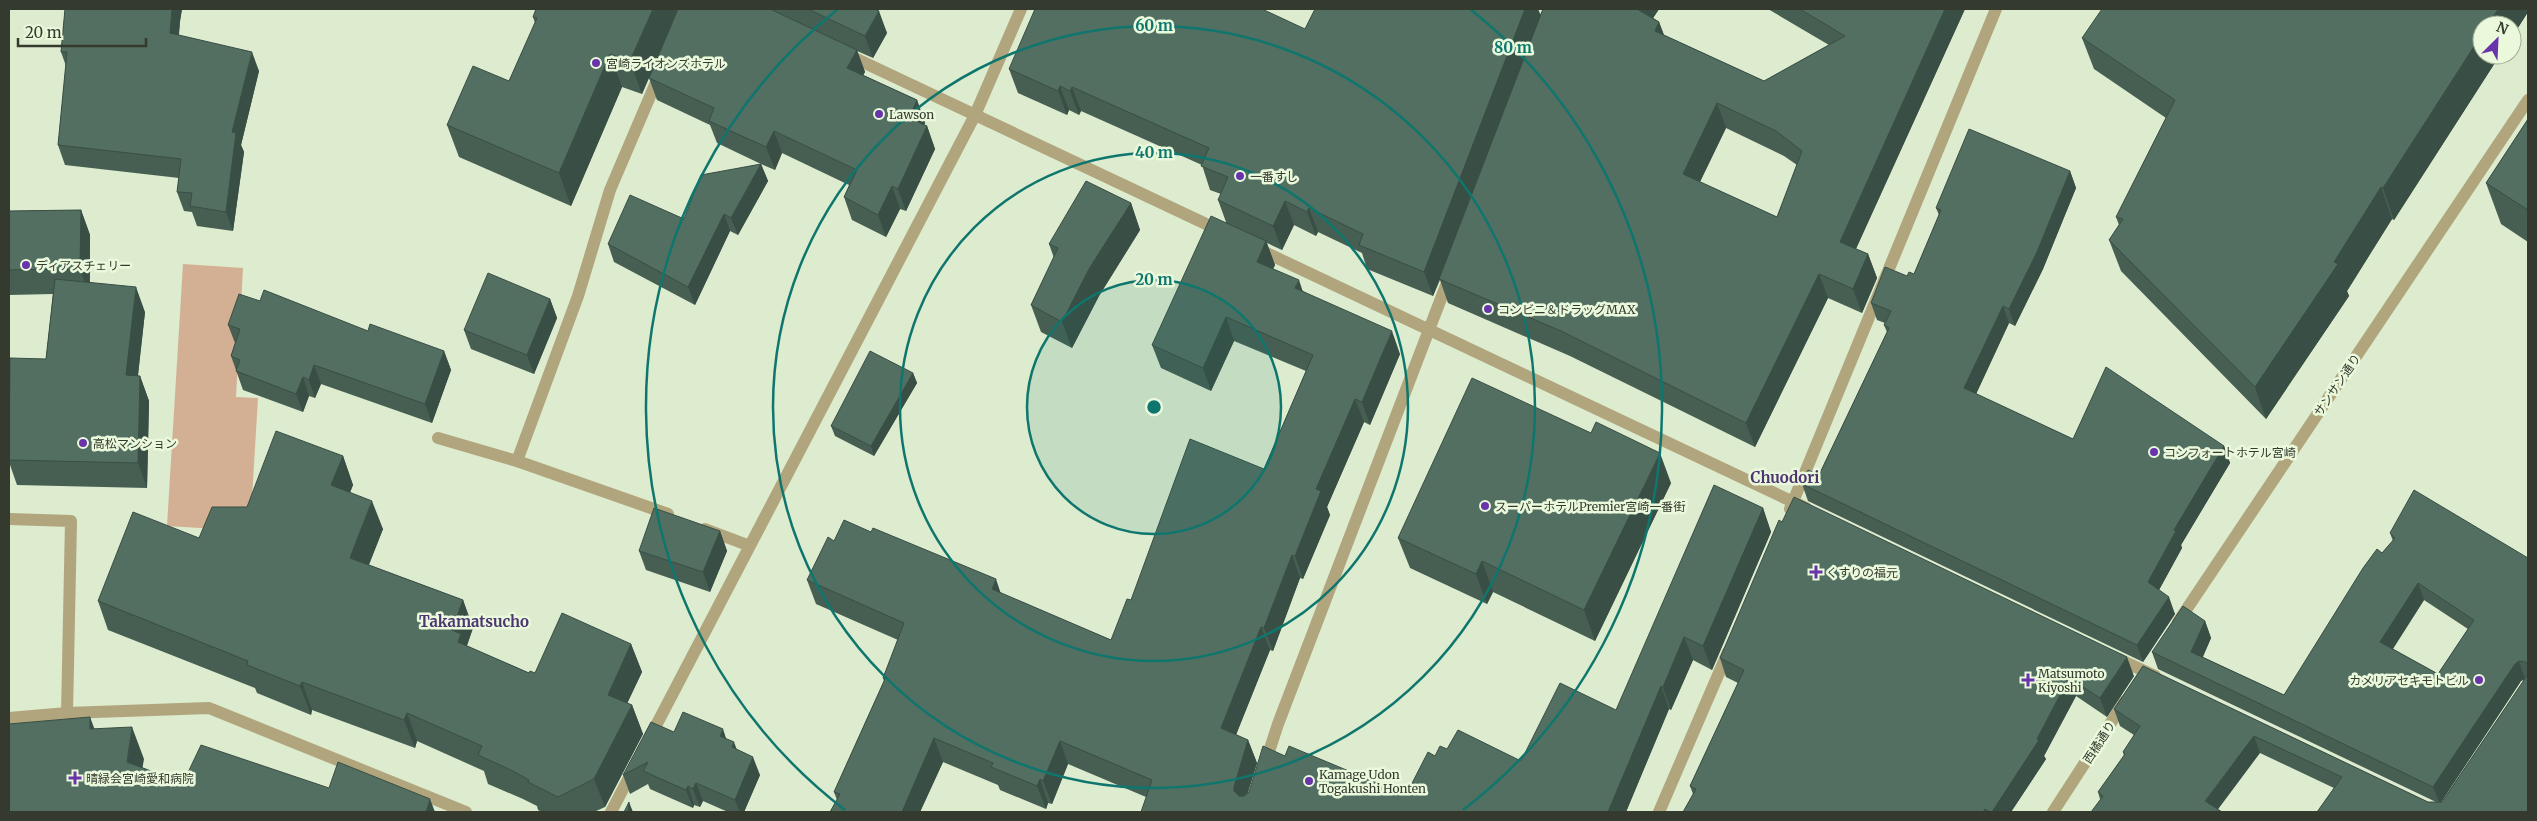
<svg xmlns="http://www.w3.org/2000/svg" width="2537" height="821" viewBox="0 0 2537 821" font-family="Merriweather,'Noto Sans JP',serif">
<rect width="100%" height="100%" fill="#ddebcf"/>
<path fill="#d3b094" d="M183,264L243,268L236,397L258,398L250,531L167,526Z"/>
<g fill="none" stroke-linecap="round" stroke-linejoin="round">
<path stroke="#b0a57c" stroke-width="12" d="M517,461L578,296L610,190L660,73"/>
<path stroke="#b0a57c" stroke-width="12" d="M848,55L1223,232
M1256,248L1806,508
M438,438L517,461L668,514
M1790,509L1996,9
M9,519L71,521L67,713
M705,529L750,546
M2178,622L2528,100
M2114,657L2155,676
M9,718L67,713L209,708L466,812
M649,739L975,115L1021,9
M1265,764L1278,724L1450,275
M611,812L633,770
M1659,812L1728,652
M2053,812L2125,701"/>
</g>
<path fill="#475f53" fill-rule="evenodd" d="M65,9H182L180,21L179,35L259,71L241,145L244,152L233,231L197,226L192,212L184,211L177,192L179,178L65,165L58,145L66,66L61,52Z
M536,9H878L877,10L887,33L873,58L857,51L865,72L863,75L917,100L925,123L924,125L927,126L935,149L906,211L900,209L886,237L852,220L844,197L849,185L782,153L775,170L761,164L768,181L738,235L730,231L695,305L614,262L608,244L684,219L761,164L717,143L710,125L657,100L649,78L642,94L622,87L571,206L459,157L447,125L509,81L535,23L533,17Z
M1315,9H1538L1540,15L1543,9H1659L1653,18L1659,22L1664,35L1764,81L1829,45L1768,9H1965L1856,249L1868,254L1877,278L1862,313L1828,298L1755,447L1570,356L1448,303L1440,280L1433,296L1367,269L1362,253L1318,232L1316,236L1294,225L1282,250L1267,243L1275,265L1273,269L1303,291L1400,354L1370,425L1364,422L1327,507L1330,515L1303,579L1300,578L1273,651L1270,650L1236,735L1248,740L1257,763L1248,793L1285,756L1406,795L1435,756L1447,749L1521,761L1616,710L1763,508L1771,532L1712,670L1693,660L1671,710L1669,709L1626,812L1146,797L1068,764L1052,804L1048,803L1046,809L1000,790L998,785L943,762L920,812H830L837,800L834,792L884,681L883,678L898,640L816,604L807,580L834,541L1001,594L1111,640L1131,600L1264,469L1306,371L1234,341L1211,391L1161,368L1152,345L1226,222L1218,200L1221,194L1210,190L1202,165L1081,111L1079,115L1069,110L1067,115L1018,93L1009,69L1305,29ZM1726,128L1784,156L1797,165L1777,217L1700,182Z
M2528,12L2512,37V25L2482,55H2500L2394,220L2392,219L2347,291L2349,296L2266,419L2121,271L2109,240L2119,225L2116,217L2166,118L2094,69L2082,38Z
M2528,119V242L2501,224L2486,183Z
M2070,171L2076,188L2043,269L2015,326L2009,323L1976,394L2073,439L2224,446L2230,463L2181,545L2182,548L2159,590L2175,614L2143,662L1808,501L1802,484L1819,475L1887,332L1884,325L1885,323L1877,320L1871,303L1907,276L1914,274L1939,215L1936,208Z
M1131,203L1140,230L1099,296L1072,348L1041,332L1031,305L1054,258L1049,244Z
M81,210L90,235V282L145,312L138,376H140L149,401L147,488L17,485L9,462V427L46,359L53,294L9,295V211Z
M550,299L557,318L534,374L471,349L464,330Z
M260,301L368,331L444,351L451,370L432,423L321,384L315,398L309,396L303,412L243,390L231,356L235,343L228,325Z
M913,373L917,383L874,456L835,436L831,426Z
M343,456L353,485L350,492L383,529L369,565L463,600L473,628L467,646L529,673H535L631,644L642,672L627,703L632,705L643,734L605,807L594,812H542L538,810L537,806L523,799L488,784L484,771L417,741L415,748L312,710L311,715L257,693L255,688L108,630L98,601L247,507Z
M1671,483L1595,641L1493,592L1487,604L1410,568L1398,538Z
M720,531L727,551L710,592L646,570L639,551Z
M2390,533L2528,558V812H2317L2334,788L2260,753L2100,799L2098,792L2124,756L2123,752L2134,735L2120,726L2114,709L2143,666L2428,802H2436L2158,669L2152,652L2205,621L2211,638L2203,657L2284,695L2382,553L2393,541ZM2424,600L2468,629L2438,674L2393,649ZM2525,679L2442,802H2441L2521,681Z
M1720,658L2134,676L2107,717L2076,696L2044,756L2046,759L2011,812H1683L1693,794L1690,786L1738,683L1726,677Z
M674,732L737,750L760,775L744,812H728L703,801L700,807L694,805L693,808L650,789L648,784L630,794L623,775Z"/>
<path fill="#394e44" d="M172,9H182L180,21L177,52L170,33Z
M653,9H678L642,94L630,61Z
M1525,9H1538L1541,16L1433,296L1424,272Z
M1636,9H1659L1644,32Z
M1945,9H1965L1848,266L1840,242Z
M2498,9H2528V12L2512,37V25H2488Z
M879,11L887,33L873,58L865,36Z
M1659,22L1668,46L1655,31Z
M2482,34V55H2500L2394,220L2383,188Z
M857,50L865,72L855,90L847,68Z
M252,52L259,71L241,145L244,152L233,231L226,212L232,132Z
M610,54L622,87L571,206L559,173Z
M1060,86L1069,110L1067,115L1058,91Z
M1072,87L1081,111L1079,115L1070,91Z
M917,100L925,123L917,140L909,118Z
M1717,103L1726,128L1692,198L1683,174Z
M927,126L935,149L906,211L898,189Z
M774,131L782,153L775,170L766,147Z
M761,164L768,181L738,235L731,218Z
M2070,171L2076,188L2043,269L2015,326L2009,309Z
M892,186L900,209L886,237L878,215Z
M2381,187L2392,219L2347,291L2349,296L2266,419L2255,387Z
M1285,201L1294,225L1282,250L1273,226Z
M1131,203L1140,230L1099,296L1072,348L1062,322L1089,269Z
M1309,208L1318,232L1316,236L1307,212Z
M81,210L90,235L89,294L80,269Z
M724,214L730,231L695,305L688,287Z
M1266,241L1275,265L1265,285L1257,262Z
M1868,254L1877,278L1862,313L1853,289Z
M1819,274L1828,298L1755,447L1746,423Z
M1299,280L1307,304L1295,288Z
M136,287L145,312L135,400L126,375Z
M550,299L557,318L534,374L527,355Z
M2003,306L2009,323L1971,405L1964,388Z
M1226,317L1234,341L1211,391L1203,368Z
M1392,331L1400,354L1370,425L1362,402Z
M444,351L451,370L432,423L425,404Z
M314,365L321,384L315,398L309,380Z
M913,373L917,383L874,456L871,446Z
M140,376L149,401L147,488L138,463Z
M303,377L309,396L303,412L296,394Z
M1355,399L1364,422L1327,507L1330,515L1303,579L1295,556L1316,489Z
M2224,446L2230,463L2181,545L2182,548L2154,599L2148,582L2174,530Z
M1660,453L1671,483L1595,641L1584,610Z
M343,456L353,485L342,513L331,485Z
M372,501L383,529L360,586L350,558Z
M1763,508L1771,532L1712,670L1703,646Z
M720,531L727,551L710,592L703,572Z
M1292,555L1300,578L1273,651L1264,628Z
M1482,561L1493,592L1487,604L1476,574Z
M996,579L1004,603L992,589Z
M2418,583L2424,600L2386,659L2380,642Z
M2169,597L2175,614L2143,662L2137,645Z
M463,600L473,628L466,647L468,670L452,630Z
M2205,621L2211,638L2197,669L2191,652Z
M1261,627L1270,650L1229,752L1221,728Z
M1684,637L1693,660L1671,710L1663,687Z
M631,644L642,672L618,723L608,695Z
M2127,657L2134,676L2107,717L2100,698Z
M2519,661L2525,679L2521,681L2440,804L2433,787L2515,664Z
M2069,678L2076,696L2044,756L2046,759L2011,812H1992L2037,739Z
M302,682L312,710L311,715L300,686Z
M1661,686L1669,709L1626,812H1608Z
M632,705L643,734L605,807L594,779Z
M407,713L417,741L415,748L404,720Z
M90,717L102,749L90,729Z
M132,727L144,759L138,794L127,762Z
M723,729L729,747L720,736Z
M2254,736L2260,753L2216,812L2205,801Z
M934,738L943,762L920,812H902Z
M1248,740L1257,763L1242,810L1234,791V787Z
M1060,741L1068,764L1052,804L1043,781Z
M734,742L741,761L732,747Z
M753,757L760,775L744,812H740L735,800Z
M1040,779L1048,803L1046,809L1037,786Z
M696,783L703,801L700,807L693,789Z
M688,786L694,805L693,808L686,790Z
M430,799L435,812H426Z
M629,802L633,812H628Z"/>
<path fill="#526f61" stroke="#394e44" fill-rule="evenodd" d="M65,9H172L170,33L252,52L232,132L236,133L226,212L190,206L192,193L177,192L181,159L58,145L67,52H61Z
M536,9H653L630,61L610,54L559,173L447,125L473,66L509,81L537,18L533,17Z
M678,9H770L857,50L847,68L917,100L909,118L927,126L898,189L892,186L878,215L844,197L857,170L774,131L766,147L709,121L714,108L649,78Z
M808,9H874L879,11L865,36Z
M1035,9H1262L1305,29L1315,9H1525L1424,272L1359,245L1363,234L1309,208L1307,212L1285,201L1273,226L1218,200L1228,177L1201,166L1209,148L1072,87L1070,91L1060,86L1058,91L1009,69Z
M1543,9H1637L1659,22L1655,31L1764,81L1845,36L1800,9H1945L1840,242L1868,254L1853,289L1819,274L1746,423L1561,331L1439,279ZM1717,103L1776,131L1802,151L1777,217L1683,174Z
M2102,9H2498L2488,25H2482V34L2383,188L2381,187L2334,262L2338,264L2255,387L2109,240L2123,219L2116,217L2175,100L2082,38Z
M2528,119V210L2486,183Z
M1969,129L2070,171L2037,252L2009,309L2003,306L1964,388L2073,439L2106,367L2224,446L2174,530L2176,531L2148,582L2169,597L2137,645L1802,484L1808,470L1819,475L1889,328L1884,325L1891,311L1871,303L1885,267L1907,276L1909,272L1914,274L1941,210L1936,208Z
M761,164L731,218L724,214L688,287L608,244L630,195L684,219L701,175Z
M1086,181L1131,203L1089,269L1062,322L1031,305L1058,248L1049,244Z
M81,210L80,269L9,270V211Z
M1211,216L1266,241L1257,262L1299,280L1295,288L1392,331L1362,402L1355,399L1316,489L1321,491L1295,556L1292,555L1264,628L1261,627L1221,728L1248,740L1234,787V791L1239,796H1244L1249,792L1263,746L1285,756L1289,746L1406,795L1428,752L1435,756L1440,746L1447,749L1458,730L1521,761L1560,683L1616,710L1714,485L1763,508L1703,646L1684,637L1663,687L1661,686L1608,812H1141L1152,780L1060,741L1043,781L1040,779L1037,786L991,767L993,763L934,738L902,812H830L840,794L834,792L885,679L883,678L904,623L807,580L828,537L834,541L844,520L871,532L873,528L996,579L992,589L1111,640L1127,599L1131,600L1190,439L1264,469L1313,355L1226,317L1203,368L1152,345Z
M488,273L550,299L527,355L464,330Z
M55,279L136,287L126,375L140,376L138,463L9,460L10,358L46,359Z
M264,290L368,331L370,324L444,351L425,404L314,365L309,380L303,377L296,394L236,371L240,360L231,356L240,329L228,325L239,294L260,301Z
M870,351L913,373L871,446L831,426Z
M1472,378L1591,433L1596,422L1660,453L1584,610L1482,561L1476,574L1398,538Z
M276,431L343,456L331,485L372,501L350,558L463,600L452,630L461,634L458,642L529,673L530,671L535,673L562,613L631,644L608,695L632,705L594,779L558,797L528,782L529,780L513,771L478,755L482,746L407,713L404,720L302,682L300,686L247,665L248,661L98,601L133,512L199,538L212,507H247Z
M2414,490L2528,558V665L2526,662L2519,661L2515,664L2433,787L2152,652L2183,606L2205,621L2191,652L2284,695L2363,568L2377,549L2382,553L2395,538L2390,533ZM2418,583L2474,620L2438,674L2380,642Z
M1794,497L2127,657L2100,698L2069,678L2037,739L2039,740L1992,812H1990L1985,809L1983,812H1683L1696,789L1690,786L1744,670L1720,658L1779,520L1782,522Z
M654,508L720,531L703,572L639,551Z
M2143,666L2428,802H2442L2528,674V812H2317L2342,777L2254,736L2205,801L2222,812H2091L2103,796L2098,792L2125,754L2123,752L2140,726L2114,709Z
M683,712L723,729L720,736L734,742L732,747L753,757L735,800L696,783L693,789L688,786L686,790L643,771L648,762L623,775L651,722L674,732Z
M90,717V729L132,727L127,762L183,783L201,745L329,788L338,762L430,799L426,812H9V724Z
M629,802L628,812H624Z"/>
<circle cx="1154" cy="407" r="127" fill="#0f766e" fill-opacity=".12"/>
<g fill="none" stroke="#0f766e" stroke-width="2.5">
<circle cx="1154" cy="407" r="127"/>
<circle cx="1154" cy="407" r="254"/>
<circle cx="1154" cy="407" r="381"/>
<path d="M845 810A508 508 0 0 1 838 9M1470 9A508 508 0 0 1 1463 810"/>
</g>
<g fill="#6933aa" stroke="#eaf9dc" stroke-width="2">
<circle cx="596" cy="63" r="5"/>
<circle cx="879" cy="114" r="5"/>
<circle cx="1240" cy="176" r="5"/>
<circle cx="26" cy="265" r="5"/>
<circle cx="1488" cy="309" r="5"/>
<circle cx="83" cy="443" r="5"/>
<circle cx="2154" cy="452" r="5"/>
<circle cx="1485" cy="506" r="5"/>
<path d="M1813.5 564.5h5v5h5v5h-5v5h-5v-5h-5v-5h5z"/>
<path d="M2025.5 672.5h5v5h5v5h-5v5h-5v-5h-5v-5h5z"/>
<circle cx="2479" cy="680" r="5"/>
<path d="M72.5 770.5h5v5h5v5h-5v5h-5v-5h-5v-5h5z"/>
<circle cx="1309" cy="781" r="5"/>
</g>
<g text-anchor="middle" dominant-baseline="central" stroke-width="5" stroke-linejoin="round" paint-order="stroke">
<g font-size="12" fill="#343a2e" stroke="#eaf9dc" text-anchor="start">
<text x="606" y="63">宮崎ライオンズホテル</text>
<text x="889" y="114">Lawson</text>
<text x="1250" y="176">一番すし</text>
<text x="36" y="265">ディアスチェリー</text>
<text x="1498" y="309">コンビニ＆ドラッグMAX</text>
<text x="93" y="443">高松マンション</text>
<text x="2164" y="452">コンフォートホテル宮崎</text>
<text x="1495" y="506">スーパーホテルPremier宮崎一番街</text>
<text x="1826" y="572">くすりの福元</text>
<text x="2038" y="673">Matsumoto<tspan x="2038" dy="14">Kiyoshi</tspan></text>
<text x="2469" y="680" text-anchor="end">カメリアセキモトビル</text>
<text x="1319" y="774">Kamage Udon<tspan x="1319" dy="14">Togakushi Honten</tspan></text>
<text x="86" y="778">晴緑会宮崎愛和病院</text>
</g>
<g font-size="12" fill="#343a2e" stroke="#eaf9dc">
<text transform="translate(2337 385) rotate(-56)">サンサン通り</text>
<text transform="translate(2099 742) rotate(-57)">西橘通り</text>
</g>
<g font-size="15" font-weight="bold" fill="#4c3570" stroke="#eaf9dc">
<text x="1785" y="477">Chuodori</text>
<text x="474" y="621">Takamatsucho</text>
</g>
</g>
<circle cx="1154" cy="407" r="8" fill="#0f766e" stroke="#eaf9dc" stroke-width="2.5"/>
<g font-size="15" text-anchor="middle" font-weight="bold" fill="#0f766e" stroke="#eaf9dc" stroke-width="5" stroke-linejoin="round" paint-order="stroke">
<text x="1154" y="31">60 m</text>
<text x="1513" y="53">80 m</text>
<text x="1154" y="158">40 m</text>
<text x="1154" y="285">20 m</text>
</g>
<rect width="2537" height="821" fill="none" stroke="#343a2e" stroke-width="20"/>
<g transform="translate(2497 40) rotate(24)"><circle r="24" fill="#eaf9dc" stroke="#a1ad96"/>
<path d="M0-4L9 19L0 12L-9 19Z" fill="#6933aa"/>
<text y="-8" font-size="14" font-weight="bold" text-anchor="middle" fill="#343a2e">N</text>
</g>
<path d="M18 38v8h128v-8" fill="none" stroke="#343a2e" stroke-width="2.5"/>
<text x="25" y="38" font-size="15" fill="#343a2e" stroke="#eaf9dc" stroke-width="4" paint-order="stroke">20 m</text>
</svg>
